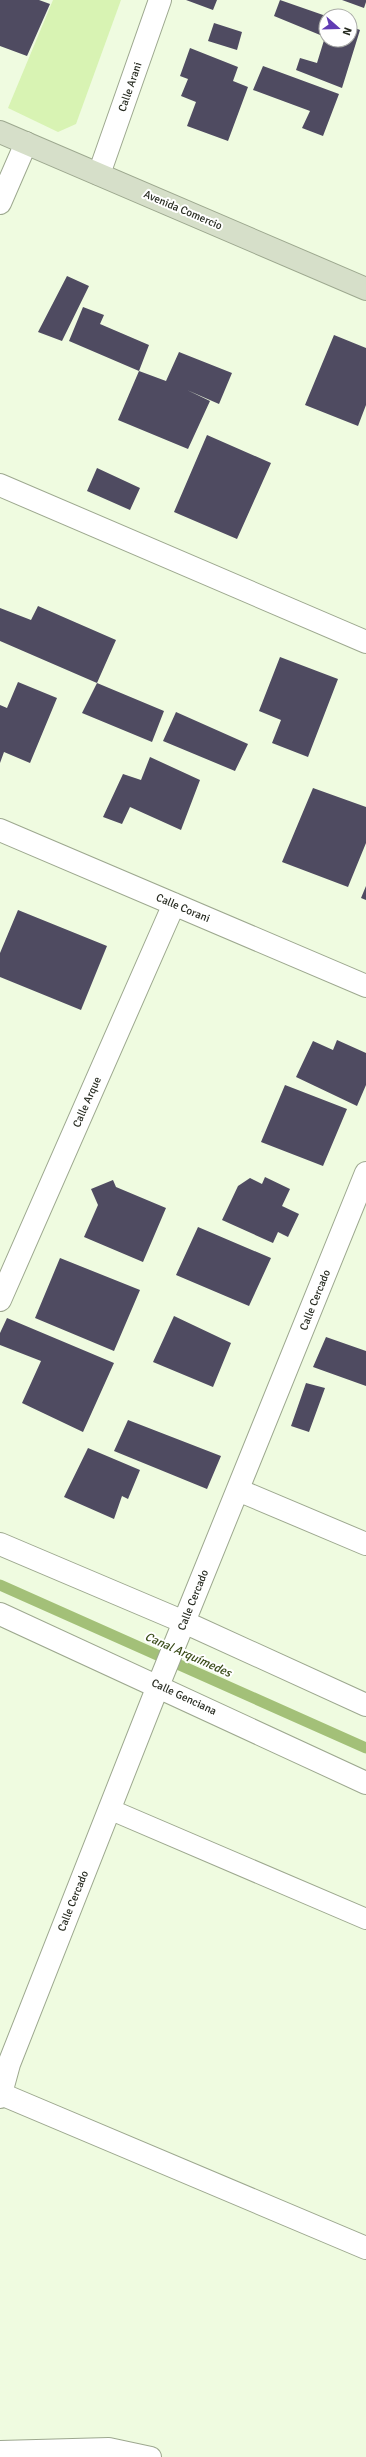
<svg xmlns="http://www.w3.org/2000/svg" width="366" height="2457" viewBox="0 0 366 2457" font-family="Signika,sans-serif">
<rect width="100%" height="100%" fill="#effbe0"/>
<path fill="#d8f3b3" d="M53,0H121L76,124L58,132L8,108Z"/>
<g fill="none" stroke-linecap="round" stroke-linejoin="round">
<path stroke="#a3c078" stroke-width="11" d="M0,1585L366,1748"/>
</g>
<path fill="#4f4b61" d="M0,0H39L50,4L27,56L0,46Z
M186,0H217L213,10Z
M280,0L326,16V40H350V26L360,30L342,88L296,70L300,58L317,63L325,37L274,16Z
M342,0H366V2L364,8Z
M214,23L242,32L237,50L208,41Z
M190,48L238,67L233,81L248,87L228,141L187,126L196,102L181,96L188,79L180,76Z
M263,66L339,94L323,136L302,128L310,111L253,90Z
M67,276L89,286L62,341L38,332Z
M83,307L104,315L100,324L149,345L139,371L69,341Z
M334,335L366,348V405L358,426L305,405Z
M179,352L232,373L219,404L187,390L210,401L188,449L118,420L139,371L166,381Z
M207,435L271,463L237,539L174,512Z
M97,468L140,488L130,510L87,491Z
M38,606L116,640L97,683L0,641V608L31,620Z
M280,657L338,679L308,757L272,743L281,720L259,711Z
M18,682L57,698L30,763L4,752L0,763V705L7,708Z
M97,683L164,711L152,742L82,713Z
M176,712L248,744L235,771L163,741Z
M150,757L200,780L181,830L130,807L122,824L103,817L123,774L141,780Z
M313,788L366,807V843L348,887L282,862Z
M366,886V900L361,898Z
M18,910L107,946L81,1010L0,977V953Z
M337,1040L366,1053V1085L357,1106L296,1077L313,1041L333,1050Z
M285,1085L347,1109L323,1166L261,1142Z
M265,1177L290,1189L282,1206L299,1214L288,1237L278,1232L273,1243L222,1220L238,1186L250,1178L262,1184Z
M113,1180L116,1187L166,1208L143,1262L84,1237L98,1205L91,1189Z
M198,1227L271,1258L249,1306L176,1275Z
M60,1258L140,1290L114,1351L35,1318Z
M174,1316L231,1343L213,1387L153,1362Z
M7,1318L114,1363L83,1432L22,1403L41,1361L0,1345V1333Z
M326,1337L366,1351V1386L313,1367Z
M306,1383L325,1388L309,1432L291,1426Z
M128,1420L221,1456L207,1489L114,1451Z
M88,1448L140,1470L128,1499L122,1496L114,1519L64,1497Z"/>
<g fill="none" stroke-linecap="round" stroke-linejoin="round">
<g stroke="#9da88f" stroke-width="22">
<path id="lane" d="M109,1809L366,1919
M0,2451L109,2448L151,2457"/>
</g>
<g stroke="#9da88f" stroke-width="24">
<path id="street" d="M99,174L160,0
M0,203L26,143
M0,485L366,642
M0,830L366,986
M0,1300L174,904
M238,1490L366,1544
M0,1544L184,1622L366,1705
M0,1614L366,1783
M1,2094L366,2248
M0,2097L9,2064L158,1686L366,1173"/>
</g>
<g stroke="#9da88f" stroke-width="24">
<path id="secondary" d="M0,132L366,289"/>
</g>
<use href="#lane" stroke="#fff" stroke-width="20"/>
<use href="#street" stroke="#fff" stroke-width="22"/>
<use href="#secondary" stroke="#d6dfc9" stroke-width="22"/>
</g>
<g text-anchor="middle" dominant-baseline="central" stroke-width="4" stroke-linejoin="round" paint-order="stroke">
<g font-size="11" fill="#282c22" stroke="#fff">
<text transform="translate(130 87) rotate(-71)">Calle Arani</text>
<text transform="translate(183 210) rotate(23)">Avenida Comercio</text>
<text transform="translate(183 908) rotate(23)">Calle Corani</text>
<text transform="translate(87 1102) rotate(-66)">Calle Arque</text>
<text transform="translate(315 1300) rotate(-68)">Calle Cercado</text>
<text transform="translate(193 1600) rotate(-68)">Calle Cercado</text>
<text transform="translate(184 1697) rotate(25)">Calle Genciana</text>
<text transform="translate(73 1901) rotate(-68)">Calle Cercado</text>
</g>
<g font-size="12" font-style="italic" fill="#3a4c19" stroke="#fff">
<text transform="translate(188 1655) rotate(24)">Canal Arquímedes</text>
</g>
</g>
<g transform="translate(338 28) rotate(110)"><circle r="19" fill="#ffffff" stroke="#a9aba7"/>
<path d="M0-3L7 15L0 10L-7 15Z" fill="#603bb3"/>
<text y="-6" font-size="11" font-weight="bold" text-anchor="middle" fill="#282c22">N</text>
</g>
</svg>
